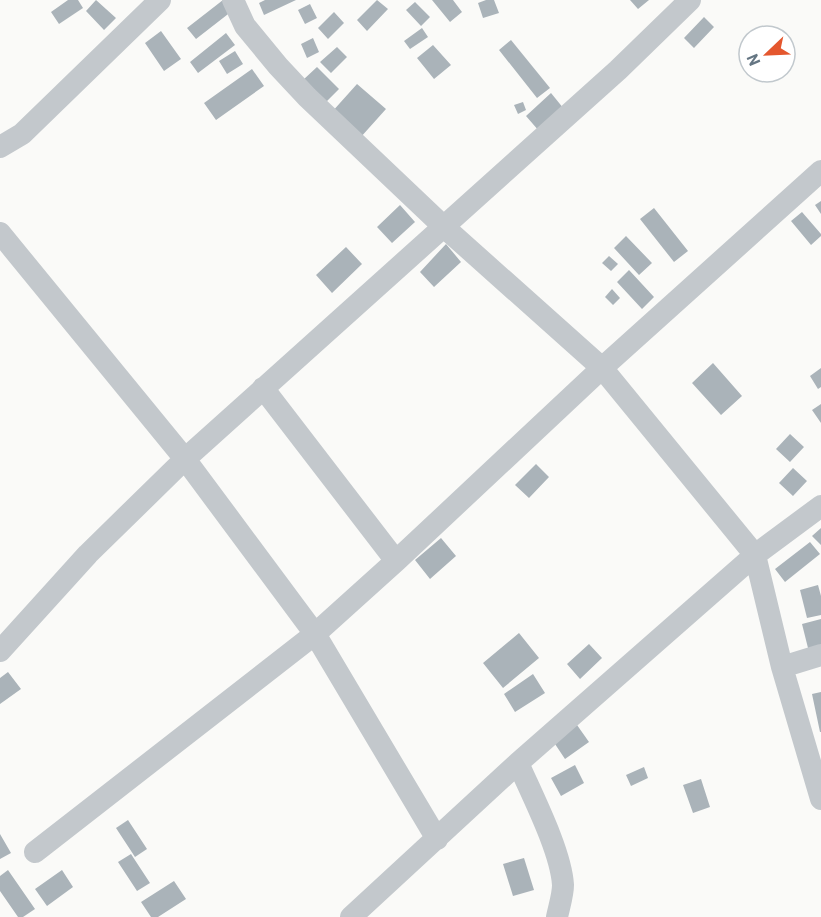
<svg xmlns="http://www.w3.org/2000/svg" width="821" height="917" viewBox="0 0 821 917" font-family="Barlow,sans-serif">
<rect width="100%" height="100%" fill="#fafaf8"/>
<path fill="#aab3b9" d="M68,0H78L83,8L59,24L51,12Z
M96,0L116,18L104,30L86,11Z
M223,0L232,11L196,39L187,28Z
M265,0H296L264,15L259,3Z
M377,0L388,9L367,31L357,20Z
M432,0H453L462,12L450,22Z
M486,0H494L499,13L483,18L478,3Z
M630,0H649L638,9Z
M415,2L430,17L421,26L406,10Z
M310,4L317,18L305,24L298,10Z
M334,12L344,23L328,39L318,28Z
M704,17L714,27L694,48L684,38Z
M422,28L428,37L410,49L404,41Z
M161,31L181,59L164,71L145,43Z
M226,33L235,45L198,73L190,62Z
M313,38L319,52L307,58L301,44Z
M511,40L550,88L537,98L499,50Z
M433,45L451,65L434,79L417,58Z
M337,47L347,57L331,73L320,62Z
M235,51L243,64L227,74L219,61Z
M317,67L339,89L325,103L303,80Z
M252,69L264,86L216,120L204,103Z
M357,84L386,109L360,138L331,113Z
M551,93L564,109L539,131L526,116Z
M523,102L526,110L518,114L514,105Z
M821,201V214L815,205Z
M400,205L415,222L392,243L377,227Z
M654,208L688,251L674,262L640,219Z
M802,212L821,234V236L811,245L791,221Z
M626,236L652,263L639,275L614,248Z
M446,244L461,262L434,287L420,272Z
M346,247L362,264L332,293L316,275Z
M609,256L618,264L611,271L602,263Z
M629,270L654,297L642,309L617,282Z
M612,289L620,298L613,305L605,297Z
M713,363L742,396L721,415L692,383Z
M821,368V387L818,389L810,376Z
M821,404V423L812,410Z
M790,434L804,447L790,462L776,449Z
M536,464L549,477L529,498L515,485Z
M793,468L807,481L793,496L779,483Z
M821,528V545L812,536Z
M441,538L456,556L430,579L415,560Z
M810,542L820,554L785,582L775,569Z
M818,585L821,596V615L807,618L800,590Z
M821,619V649L809,652L802,624Z
M519,633L539,658L503,688L483,663Z
M589,644L602,658L580,679L567,664Z
M8,672L21,689L0,704V678Z
M533,674L545,693L515,712L504,694Z
M821,692V732H820L812,694Z
M577,725L589,742L565,759L553,741Z
M575,765L584,783L561,796L551,778Z
M644,767L648,778L631,786L626,775Z
M701,779L710,807L693,813L683,785Z
M128,820L147,849L135,857L116,828Z
M0,834L11,853L0,859Z
M131,854L150,883L137,891L118,862Z
M524,858L534,890L513,896L503,864Z
M8,870L35,909L23,917H18L0,891V876Z
M62,870L73,887L47,906L35,889Z
M174,881L186,899L158,917H151L141,902Z"/>
<g fill="none" stroke-linecap="round" stroke-linejoin="round">
<path stroke="#c3c8cc" stroke-width="22" d="M233,0L245,26L278,66L307,97L444,227L602,368L755,555L782,667L821,799
M0,147L22,134L160,0
M0,233L185,459L315,634L437,839
M263,388L396,561
M0,651L88,554L185,459L618,70L690,0
M782,667L821,655
M518,763C532,795 561,851 563,885C563,895 559,907 557,917
M35,852L315,634L396,561L602,368L821,171
M351,917L518,763L755,555L821,506"/>
</g>
<g transform="translate(767 54) rotate(247)"><circle r="28" fill="#ffffff" stroke="#c1c8cd" stroke-width="1.5"/>
<path d="M0-4.5L10 22L0 15L-10 22Z" fill="#e4572e"/>
<text y="-9" font-size="16" font-weight="bold" text-anchor="middle" fill="#657683">N</text>
</g>
</svg>
